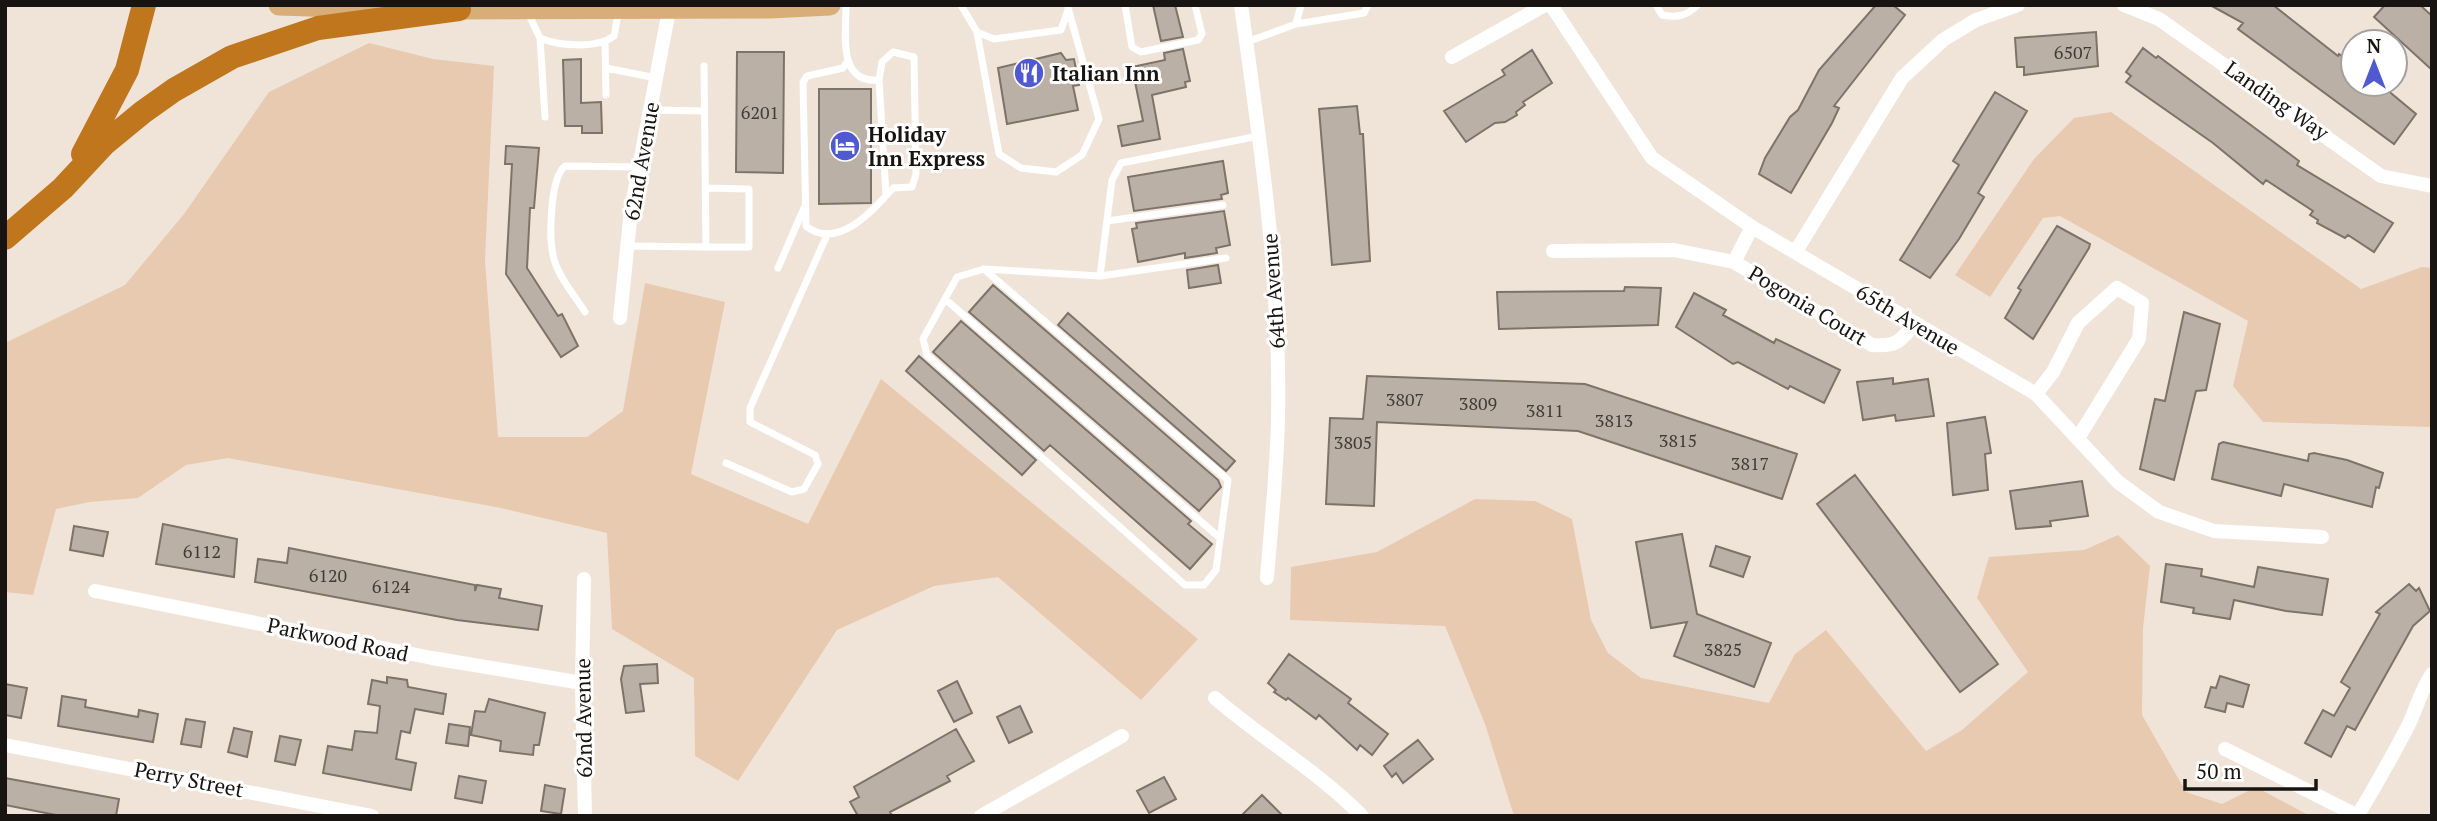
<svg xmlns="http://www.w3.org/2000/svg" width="2437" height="821" viewBox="0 0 2437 821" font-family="'PT Serif',serif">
<rect width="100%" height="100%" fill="#f0e4d9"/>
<path fill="#e7caaf" d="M369,43L433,59L494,66L485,260L498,437H587L623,411L645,283L725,302L691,474L808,524L881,379L1198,639L1141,700L998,577L934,586L837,630L738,781L695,756L694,678L612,629L607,533L501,508L228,458L186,465L138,498L90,502L56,509L33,595L5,592V343L125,285L184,214L269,92Z
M2111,112L2361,289L2422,267L2432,268V427L2263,422L2233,386L2248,321L2060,216L2043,218L1990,297L1955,275L2034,159L2074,118Z
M1475,499L1535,501L1572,519L1591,620L1608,653L1641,678L1769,703L1795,654L1826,630L1926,751L1962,730L2028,672L1977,598L1989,557L2084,550L2118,535L2150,566L2143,628L2142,715L2186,792L2222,804L2256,787L2310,816H1514L1485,724L1445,626L1290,620L1291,567L1377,552Z"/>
<path fill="#bbb0a5" stroke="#7e7369" stroke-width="2" d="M1153,5H1175L1183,37L1161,41Z
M1876,5H1893L1905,15L1834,106L1839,108L1832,123L1791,193L1759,174L1765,158L1790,117L1798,110L1819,70Z
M2210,5H2273L2338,56L2339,54L2353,64V84H2380L2416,114L2394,144L2238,29L2243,23Z
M2385,5H2420L2432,16V70L2374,17Z
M2096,32L2098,66L2024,75V67H2017L2015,38Z
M2143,48L2156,58L2158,56L2299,161L2297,165L2393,223L2374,252L2348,235L2345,238L2317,223L2318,220L2310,215L2313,211L2266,180L2263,184L2213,143L2126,82L2131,76L2126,72Z
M1183,49L1190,81L1185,82L1186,87L1152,95L1160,139L1122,146L1118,126L1143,121L1132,67L1165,60L1164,53Z
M1532,50L1552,83L1523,102L1525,105L1516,112L1517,115L1505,122L1495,123L1466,142L1444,111L1505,75L1502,70Z
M737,52H784L783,173L736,172Z
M1061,53L1066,60L1074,59L1079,85L1073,86L1078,110L1007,124L998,68Z
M581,59V103L601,102L602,133H582V126H565L563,60Z
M819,89H871V203L819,204Z
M1995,92L2027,111L1978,193L1984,197L1959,239L1930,278L1900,260L1959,165L1953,161Z
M1357,106L1360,134H1363L1370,261L1332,265L1319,109Z
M506,146L539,148L534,208H530L527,268L558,316L562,314L578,346L561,357L506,274L512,164H505Z
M1223,161L1228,193L1221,195L1222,199L1134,211L1128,177Z
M1224,211L1230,245L1216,248L1217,253L1185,258V253L1138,262L1132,229L1137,228L1136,223Z
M2057,226L2090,244L2089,248L2033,339L2005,318L2021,290L2018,288Z
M1218,265L1221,283L1189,288L1187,270Z
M993,285L1218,480L1221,487L1199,511L969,312Z
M1625,287L1661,288L1658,325L1499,329L1497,292L1624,291Z
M1694,293L1726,310L1723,315L1774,343L1776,339L1840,370L1824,403L1790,386L1788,389L1738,362L1733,364L1676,327Z
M2184,312L2220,324L2206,390L2196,391L2174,480L2140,469L2155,399L2165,401Z
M1068,313L1235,461L1226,471L1058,325Z
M961,321L1191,521L1188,524L1212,544L1190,569L1050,445L1044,451L933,352Z
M919,356L1036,460L1022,475L906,371Z
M1367,376L1585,384L1797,454L1782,499L1578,431L1377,422L1374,506L1326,504L1330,418L1363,419Z
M1893,378V384L1928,379L1934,416L1896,421L1895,415L1863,420L1857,382Z
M1985,417L1991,453L1985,454L1988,490L1953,495L1947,423Z
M2223,442L2308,461L2309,454L2314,453L2347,460L2383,473L2379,488L2376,487L2372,507L2284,484L2281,496L2212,479L2219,444Z
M1855,475L1998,664L1960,692L1817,504Z
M2082,481L2088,516L2050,521L2051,526L2016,529L2010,491Z
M163,524L237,539L234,577L156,564Z
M74,526L108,532L103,556L70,550Z
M1682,534L1697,614L1771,643L1754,687L1674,656L1687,622L1651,628L1636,542Z
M1716,546L1750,557L1743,577L1710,566Z
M289,548L475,585V591L477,585L501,589L499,598L542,606L538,630L457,620L255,582L258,559L287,563Z
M2166,564L2202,569L2201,576L2254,587L2258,567L2328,579L2322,615L2286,611L2234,600L2230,619L2193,613L2194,608L2161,602Z
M2409,584L2416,591L2419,588L2430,611L2413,626L2355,730L2347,726L2331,757L2305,743L2323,710L2334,716L2350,688L2341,682L2380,614L2376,612Z
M1289,654L1351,699L1348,703L1388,734L1372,755L1360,745L1357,750L1319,715L1316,719L1288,698L1286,700L1274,692L1276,690L1268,683Z
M657,664L658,683L640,684L644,711L626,713L621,679L624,666Z
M2220,676L2249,685L2243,707L2227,703L2225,712L2205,707L2211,687L2216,688Z
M387,677L407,680L408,687L446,694L443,714L415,709L410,733L401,731L396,759L416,763L411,790L323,773L328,746L352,750L355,731L377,733L380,706L368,704L372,680L387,683Z
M957,681L972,713L954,722L938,691Z
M5,684L27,688L21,718L5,715Z
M62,696L86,700L85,707L138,717L139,710L158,714L153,742L58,726Z
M489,699L545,713L539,745H534L533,755L500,751L501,741L471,735L475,711L485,712Z
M1020,706L1032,732L1009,743L997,717Z
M186,719L205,722L201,747L181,744Z
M449,724L470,727L468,746L446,743Z
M234,728L252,732L247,757L228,752Z
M956,729L974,761L947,776L950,781L890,812L892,816H858L850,802L859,797L854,787Z
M280,736L301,740L295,765L275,761Z
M1418,740L1433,759L1403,783L1396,773L1392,777L1384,766Z
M459,776L486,781L482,803L455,798Z
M1164,777L1176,799L1149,813L1137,791Z
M5,778L119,799L116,816H61L5,805Z
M545,785L565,789L561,814L541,811Z
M1262,795L1283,816H1241Z"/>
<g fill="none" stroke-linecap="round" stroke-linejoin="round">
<path stroke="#fff" stroke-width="7" d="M846,5C846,33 837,84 879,80
M961,5L977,32L994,39L1061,30L1068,10
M1125,5L1132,47L1141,52L1198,40L1202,34L1195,5
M1656,5L1662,15C1678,18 1686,16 1698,5
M528,13L540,38C559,46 597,49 614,36L619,10
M1296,24L1364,13L1368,5
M977,32L999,154L1021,168L1056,172L1082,155L1099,119L1068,8
M540,38L545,117
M1247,42L1296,24L1301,5
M605,43L606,95
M847,62L843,68L807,76L803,82L806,226C837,251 873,211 893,188L912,187L916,174L914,57L893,52L882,62L879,80L886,195
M606,68L656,78
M650,110L704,111
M705,188L749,189V247H706
M1107,221L1223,205
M628,246L706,247L704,66
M778,268L804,208
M984,269L1228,480L1216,570L1204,585H1185L927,355L923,339L957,277L984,269L1100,276L1112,180L1121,163L1259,136
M1100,276L1226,258
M945,299L1220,538
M585,312C575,296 556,274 553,255C549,236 550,178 565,166L639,167
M726,463L792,492L804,489L818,464L815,455L750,422V408L827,235"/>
<path stroke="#fff" stroke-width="14" d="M1241,5C1260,141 1281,281 1278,418C1277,472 1271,525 1267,578
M1551,5L1652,158L1752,227L2036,394L2118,482L2159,512L2214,531L2322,537
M2124,5L2159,19L2381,176L2432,186
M1452,57L1545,5
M1553,251L1674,250L1734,262L1872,345C1896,347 1900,342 1915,323
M1796,251L1902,78L1943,40L1976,20L2018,5
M1734,262L1752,227
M620,318L631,210L670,5
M2036,394L2053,372L2078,323L2117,288L2142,303L2139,339L2078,438
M584,579L582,683L585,816
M95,591L432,658L582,683
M1215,698C1262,739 1318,771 1362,816
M5,745L372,816
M2225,749L2358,816
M2358,815C2376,785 2393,755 2409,724C2417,707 2421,690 2432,674
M981,816L1122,736"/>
<path stroke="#d9ad77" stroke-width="21" d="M279,5L399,9
M442,9L770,8L830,5"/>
<path stroke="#bf761c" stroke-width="24" d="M83,154L127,70L144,5
M5,238L63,188L104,144L143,112L174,90L232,57L318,28L459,9"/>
</g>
<defs>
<g id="restaurant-disc" transform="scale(1.575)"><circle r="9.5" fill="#5059cf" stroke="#fff"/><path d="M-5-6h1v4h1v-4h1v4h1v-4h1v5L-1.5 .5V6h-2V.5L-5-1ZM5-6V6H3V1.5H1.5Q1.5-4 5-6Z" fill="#fff"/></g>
<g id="hotel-disc" transform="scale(1.575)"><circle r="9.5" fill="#5059cf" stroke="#fff"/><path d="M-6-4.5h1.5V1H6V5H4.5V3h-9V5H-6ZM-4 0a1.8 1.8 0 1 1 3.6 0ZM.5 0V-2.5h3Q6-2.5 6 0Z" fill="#fff"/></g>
</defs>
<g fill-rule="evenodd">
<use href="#restaurant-disc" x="1029" y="73"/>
<use href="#hotel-disc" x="845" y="146"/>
</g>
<g text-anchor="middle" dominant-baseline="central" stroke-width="6" stroke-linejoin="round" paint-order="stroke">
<g font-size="18" fill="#413b36">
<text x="2073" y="52">6507</text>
<text x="760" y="112">6201</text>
<text x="1405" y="399">3807</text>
<text x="1478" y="403">3809</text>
<text x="1545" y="410">3811</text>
<text x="1614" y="420">3813</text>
<text x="1678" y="440">3815</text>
<text x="1353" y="442">3805</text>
<text x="1750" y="463">3817</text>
<text x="202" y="551">6112</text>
<text x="328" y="575">6120</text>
<text x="391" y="586">6124</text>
<text x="1723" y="649">3825</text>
</g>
<g font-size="21" font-weight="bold" fill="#181411" stroke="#fff" text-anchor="start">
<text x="1052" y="73">Italian Inn</text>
<text x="868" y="134">Holiday<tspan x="868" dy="24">Inn Express</tspan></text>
</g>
<g font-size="21" fill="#181411" stroke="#fff">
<text transform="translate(2277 100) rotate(35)">Landing Way</text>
<text transform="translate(641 161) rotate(-80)">62nd Avenue</text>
<text transform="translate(1273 291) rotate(-94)">64th Avenue</text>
<text transform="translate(1808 305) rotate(31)">Pogonia Court</text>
<text transform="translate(1908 319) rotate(31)">65th Avenue</text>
<text transform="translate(338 639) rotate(12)">Parkwood Road</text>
<text transform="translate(583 718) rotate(-91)">62nd Avenue</text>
<text transform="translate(189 779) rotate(11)">Perry Street</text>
</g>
</g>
<rect width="2437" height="821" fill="none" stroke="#181411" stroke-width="14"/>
<g transform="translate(2374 63)"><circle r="33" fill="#ffffff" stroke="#a3a1a0" stroke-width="2"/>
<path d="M0-5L12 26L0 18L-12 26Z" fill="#5059cf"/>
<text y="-10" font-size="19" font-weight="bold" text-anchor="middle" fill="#181411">N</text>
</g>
<path d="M2185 779v10h131v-10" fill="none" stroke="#181411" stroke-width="3.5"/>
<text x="2196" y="779" font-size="21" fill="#181411" stroke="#ffffff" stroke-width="5" paint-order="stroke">50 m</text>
</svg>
